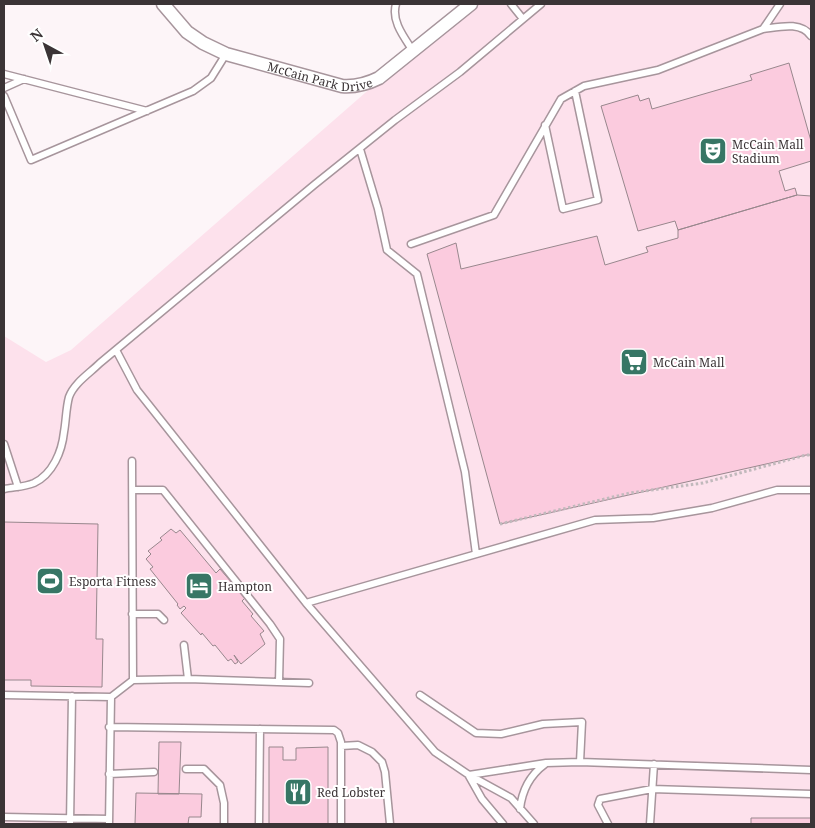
<svg xmlns="http://www.w3.org/2000/svg" width="815" height="828" viewBox="0 0 815 828" font-family="'Noto Serif',serif">
<rect width="100%" height="100%" fill="#fdf5f8"/>
<path fill="#fde1ec" d="M471,4H811V824H4V336L46,362L71,350L413,51Z"/>
<path fill="#fbcbde" stroke="#98878d" d="M789,63L811,141V161L779,171L785,191L795,188L797,195L678,230L675,221L638,231L601,106L638,95L640,101L649,98L652,109L752,80L750,75Z
M797,195L811,196V455H806L500,524L427,254L456,243L461,269L597,236L605,265L648,252L646,247L678,238V230Z
M4,522L98,524L96,639H103L102,687L31,686V680H4Z
M171,529L176,533L180,530L216,573L220,569L245,598L242,601L253,614L251,616L264,631L260,634L265,644L241,664L234,655L238,662L235,664L231,659L228,661L215,645L213,646L202,633L201,635L181,613L186,608L184,606L180,609L177,605L178,604L150,569L153,567L146,559L151,554L148,551L162,540L160,538Z
M159,742H181L179,794H158Z
M269,747H283V760H296V748L328,747V824H269Z
M136,793L202,794L201,817H189L188,824H135Z
M751,818H811V824H751Z"/>
<g fill="none" stroke-linecap="round" stroke-linejoin="round">
<g stroke="#a7959c" stroke-width="9">
<path id="lane" d="M396,4C391,21 404,37 413,51
M511,4L523,19
M763,29C779,27 801,21 811,36
M4,74L147,111
M4,88L24,79
M4,96L31,160L193,91L211,78L226,54
M545,125L563,209L598,200L575,91
M360,149L378,209L387,250L417,274L465,472L476,554
M411,244L494,215L561,99L584,86L658,70L763,29L780,4
M116,350L137,390L306,603
M4,444L18,487
M4,489C13,487 25,487 34,483C53,474 62,451 64,432C66,421 66,408 69,397C74,383 90,373 100,363L314,185L395,120L460,72L541,4
M133,490H163L270,624L280,639L279,682
M132,614H158L164,620
M184,645L188,679
M133,680L188,679L309,683
M4,695L111,697
M420,695L476,733L501,734L543,724L582,722L580,762L811,770
M109,727L334,730L338,733L341,742V824
M341,746L358,745L372,752L382,762L385,772L390,824
M186,769H204L220,785L224,803V824
M109,774L154,772
M469,775L546,763L580,762
M469,776L482,799L503,824
M520,809C522,790 530,775 545,764
M4,817L109,819
M70,824L72,696
M109,824L111,697L133,680L132,461
M259,824L260,729
M534,824L511,798L469,775L435,752L306,603L595,520L653,518L712,508L777,490H811
M608,824L598,805L600,799L652,789L811,794
M650,824L654,764"/>
</g>
<g stroke="#a7959c" stroke-width="15">
<g id="street">
<path id="s1" d="M163,4L187,32L203,43L226,54L342,86C356,87 367,84 379,78L471,4"/>
</g>
</g>
<path stroke="#c1b9bc" stroke-width="3" stroke-dasharray="2.5 2.5" stroke-linecap="butt" d="M500,524L630,493L703,483L806,455H811"/>
<use href="#lane" stroke="#fff" stroke-width="6"/>
<use href="#street" stroke="#fff" stroke-width="12"/>
</g>
<defs>
<g id="theatre-square" transform="scale(1.4375)"><rect x="-9" y="-9" width="18" height="18" rx="4" fill="#377665" stroke="#fff"/><path d="M-5-5.5Q0-4 5-5.5V0Q5 5 0 6Q-5 5-5 0ZM-3.3-2.5H-1v1.5H-3.3ZM1-2.5H3.3v1.5H1ZM-2.8 1Q0 5.5 2.8 1Z" fill="#fff"/></g>
<g id="supermarket-square" transform="scale(1.4375)"><rect x="-9" y="-9" width="18" height="18" rx="4" fill="#377665" stroke="#fff"/><path d="M-6-5.5h2.5l.6 2H6L4.5 2H-2.5L-4.4-4H-6ZM-1.5 3.2a1.3 1.3 0 1 0 .1 0ZM3 3.2a1.3 1.3 0 1 0 .1 0Z" fill="#fff"/></g>
<g id="stadium-square" transform="scale(1.4375)"><rect x="-9" y="-9" width="18" height="18" rx="4" fill="#377665" stroke="#fff"/><path d="M0-5a6.5 5 0 1 0 0 10a6.5 5 0 1 0 0-10ZM-3.5-1.8h7v3.6h-7Z" fill="#fff"/></g>
<g id="hotel-square" transform="scale(1.4375)"><rect x="-9" y="-9" width="18" height="18" rx="4" fill="#377665" stroke="#fff"/><path d="M-6-4.5h1.5V1H6V5H4.5V3h-9V5H-6ZM-4 0a1.8 1.8 0 1 1 3.6 0ZM.5 0V-2.5h3Q6-2.5 6 0Z" fill="#fff"/></g>
<g id="restaurant-square" transform="scale(1.4375)"><rect x="-9" y="-9" width="18" height="18" rx="4" fill="#377665" stroke="#fff"/><path d="M-5-6h1v4h1v-4h1v4h1v-4h1v5L-1.5 .5V6h-2V.5L-5-1ZM5-6V6H3V1.5H1.5Q1.5-4 5-6Z" fill="#fff"/></g>
</defs>
<g fill-rule="evenodd">
<use href="#theatre-square" x="713" y="151"/>
<use href="#supermarket-square" x="634" y="362"/>
<use href="#stadium-square" x="50" y="581"/>
<use href="#hotel-square" x="199" y="586"/>
<use href="#restaurant-square" x="298" y="792"/>
</g>
<g text-anchor="middle" dominant-baseline="central" stroke-width="4" stroke-linejoin="round" paint-order="stroke">
<g font-size="12" fill="#3b3436" stroke="#fff">
<text stroke="none"><textPath href="#s1" startOffset="179">McCain Park Drive</textPath></text>
</g>
<g font-size="12" fill="#3b3436" stroke="#fff" text-anchor="start">
<text x="732" y="144">McCain Mall<tspan x="732" dy="14">Stadium</tspan></text>
<text x="653" y="362">McCain Mall</text>
<text x="69" y="581">Esporta Fitness</text>
<text x="218" y="586">Hampton</text>
<text x="317" y="792">Red Lobster</text>
</g>
</g>
<rect width="815" height="828" fill="none" stroke="#3b3436" stroke-width="10"/>
<g transform="translate(45 45) rotate(320)" stroke="#ffffff" stroke-width="4" paint-order="stroke">
<path d="M0-4L9 19L0 12L-9 19Z" fill="#3b3436"/>
<text y="-8" font-size="14" font-weight="bold" text-anchor="middle" fill="#3b3436">N</text>
</g>
</svg>
